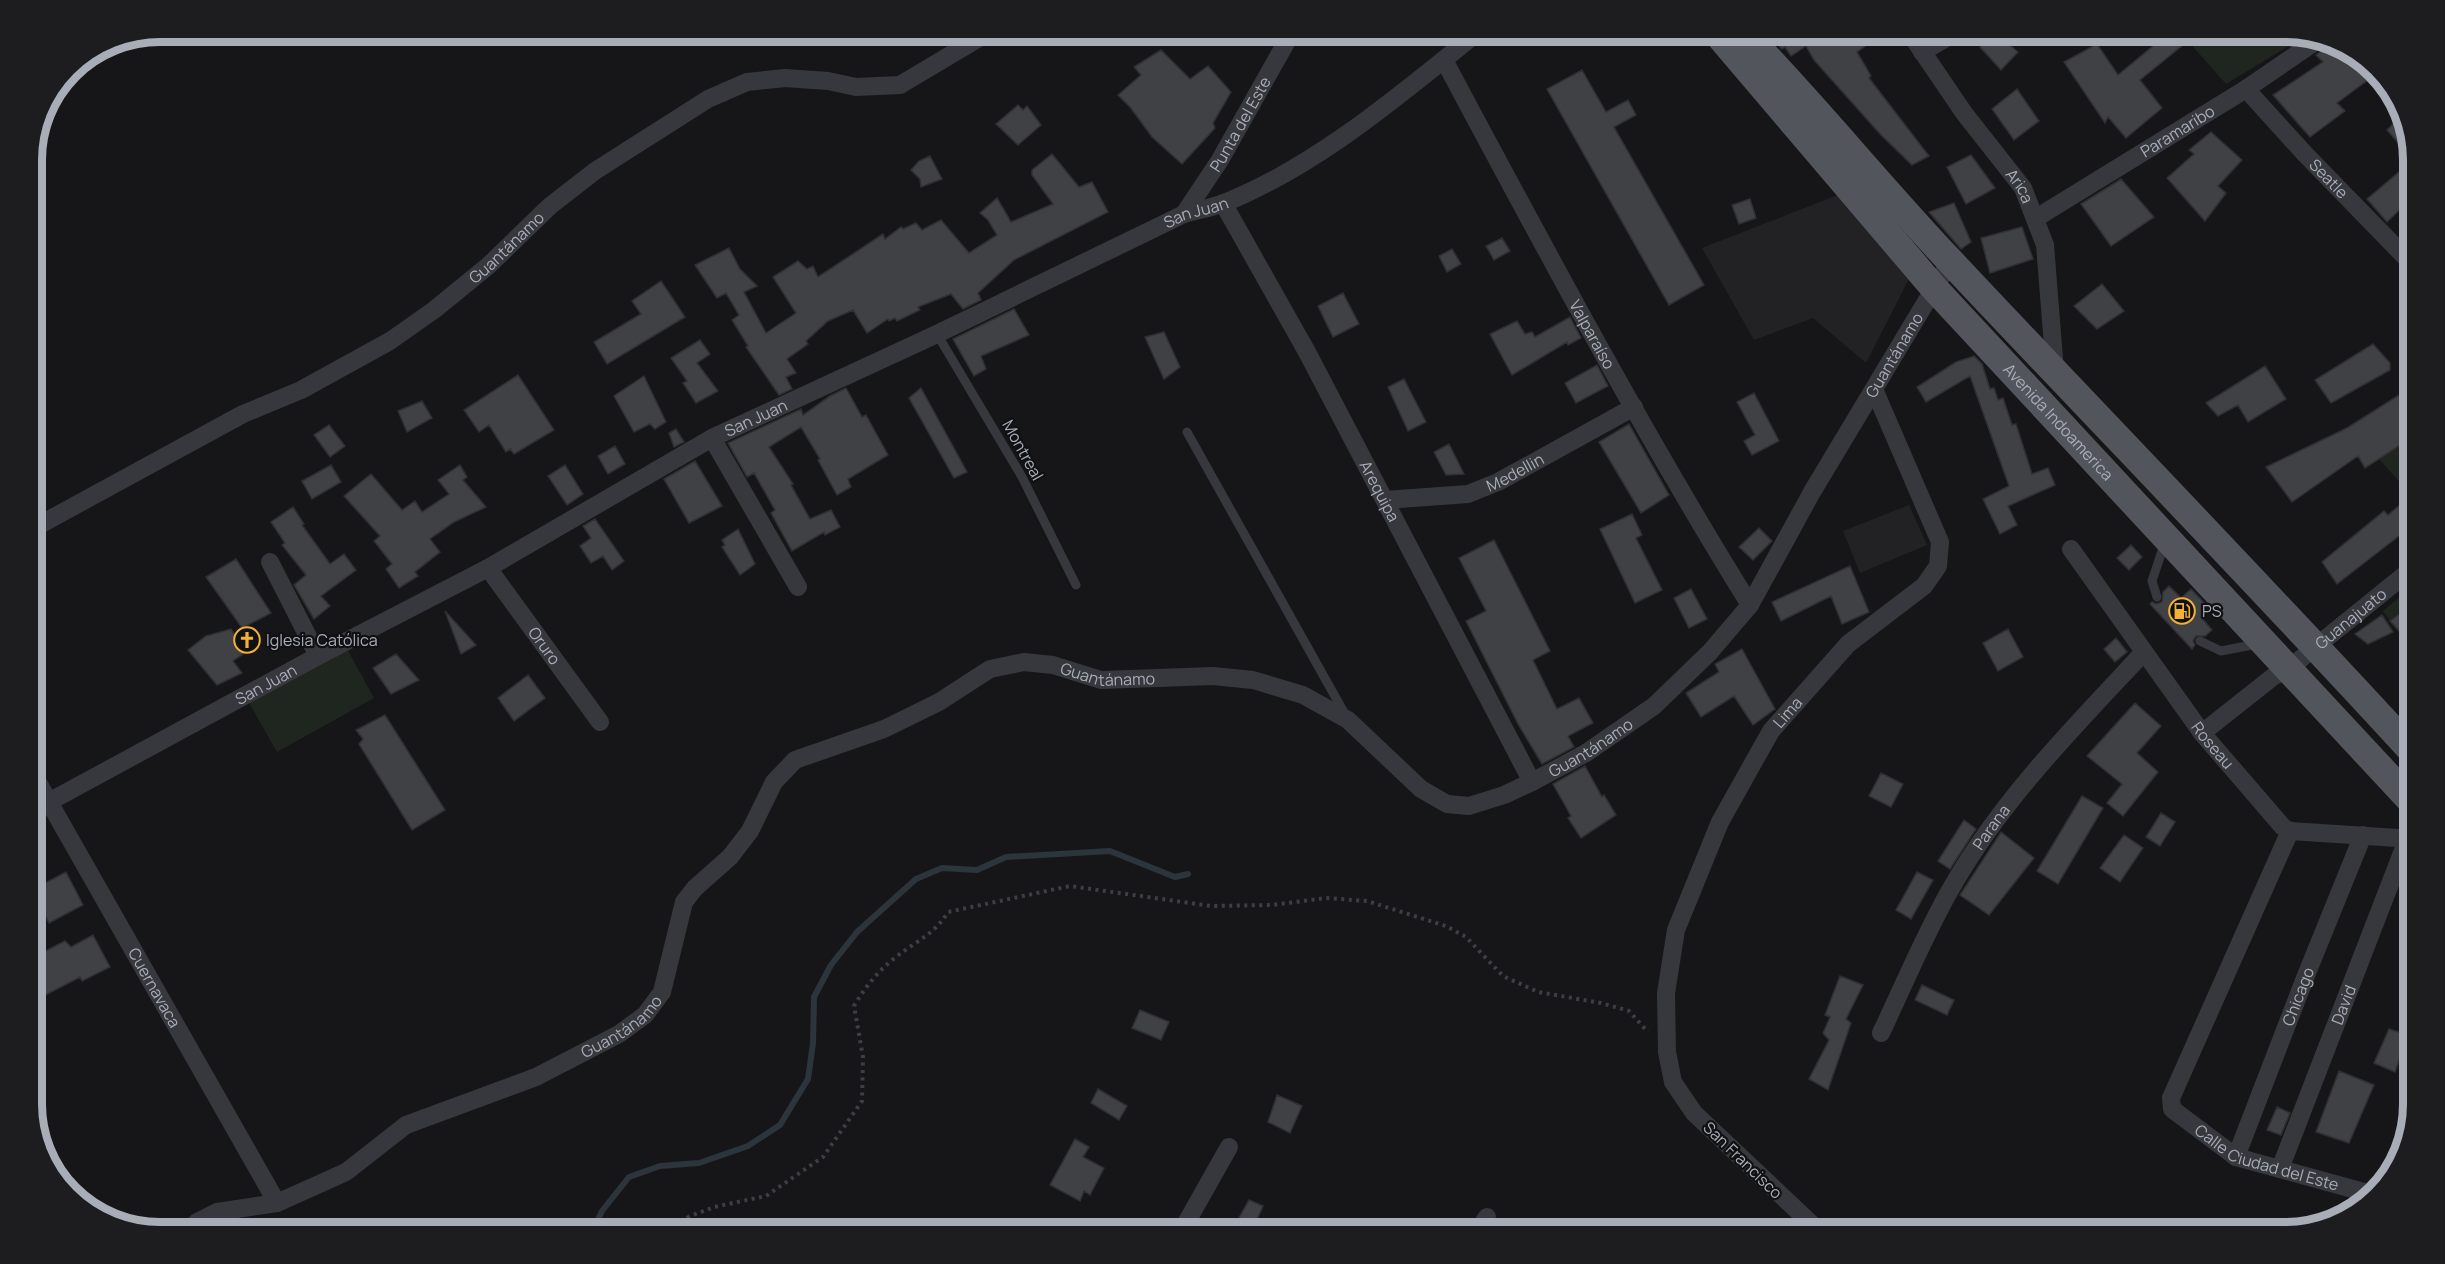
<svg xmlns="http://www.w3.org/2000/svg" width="2445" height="1264" viewBox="0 0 2445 1264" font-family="Manrope,sans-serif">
<rect width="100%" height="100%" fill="#161618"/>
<path fill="#222225" d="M1843,193L1912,273L1866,363L1813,318L1754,340L1702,248Z
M1909,505L1927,545L1860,573L1843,531Z"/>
<path fill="#1e261f" d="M2180,32H2285L2305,36L2226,84Z
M2413,437V497L2379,459Z
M2413,586V600L2390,621L2383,611Z
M347,649L374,698L277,752L249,703Z"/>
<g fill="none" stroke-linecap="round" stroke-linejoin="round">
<path stroke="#2c353c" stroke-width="6" d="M592,1232L602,1211L629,1177L660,1166L699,1163L748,1146L780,1125L808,1079L813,1043L814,997L831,965L857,932L916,879L942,868L977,870L1006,857L1110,851L1175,877L1188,874"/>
</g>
<path fill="#404145" stroke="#303034" stroke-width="1.5" d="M1775,32H1885L1857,52L1871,76L1869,78L1929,156L1912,165L1881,135L1814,60L1806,46L1791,56L1785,47L1782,49L1769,36Z
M2170,32L2183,45L2140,80L2162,108L2126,138L2108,117L2105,123L2064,62L2097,44L2118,75Z
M1995,33L2018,52L2001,70L1980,47Z
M2332,43L2342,45L2376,74L2337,103L2345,111L2310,137L2273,95L2323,62L2316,55Z
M1161,50L1190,79L1208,66L1231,92L1213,123L1215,128L1182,164L1152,137L1130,107L1118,95L1141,75L1134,67Z
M1582,70L1606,112L1628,100L1636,115L1614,127L1704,285L1669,305L1547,89Z
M2017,89L2039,121L2014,140L1992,109Z
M1018,105L1023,110L1027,106L1041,125L1018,145L996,124Z
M2401,116L2413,152V160L2387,130Z
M2211,132L2242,160L2218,186L2226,193L2205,221L2167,178L2194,154L2189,150Z
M1052,154L1079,187L1092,182L1108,212L1014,260L978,293L981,300L963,309L951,294L918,307L920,310L897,321L895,318L889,321L888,319L867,333L853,310L828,321L806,341L808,344L787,359L796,373L786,377L792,389L779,395L746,347L748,346L732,320L739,315L726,293L717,298L695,265L729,248L740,269L757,286L744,292L766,333L796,313L773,277L798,261L807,269L813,266L818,277L883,234L885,239L901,227L903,229L916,223L922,230L941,220L969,253L997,235L988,220L980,213L997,198L1011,222L1053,204L1032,175V170Z
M1971,155L1995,188L1966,204L1947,167Z
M930,156L942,179L921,187L920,179L911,170L919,161Z
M2413,160V197L2387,222L2367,199Z
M2121,179L2154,217L2111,246L2081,204Z
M1750,199L1756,218L1739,224L1732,205Z
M1954,203L1971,242L1961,249L1929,212Z
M2022,227L2033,259L1990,273L1981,238Z
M1502,238L1510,251L1494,260L1486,246Z
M1452,249L1461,264L1447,272L1439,256Z
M661,281L685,317L607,364L594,342L641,314L632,301Z
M2102,284L2124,311L2097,329L2074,306Z
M1343,293L1359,324L1333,337L1318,306Z
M1014,309L1029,335L981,356L986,369L974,376L953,339Z
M1570,317L1581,338L1568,345L1567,342L1512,375L1490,334L1517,321L1525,334L1532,332L1535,337Z
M1164,332L1180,367L1164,379L1145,337Z
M700,340L710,354L697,363L718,391L696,403L683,383L687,381L671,358Z
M2373,344L2390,363V370L2331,403L2315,380Z
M1974,356L1982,364L1990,389L1994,388L1998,400L2003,398L2012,425L2016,424L2032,474L2048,468L2055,485L2008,506L2017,525L2000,534L1983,499L2009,486L1970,376L1926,402L1917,387L1956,362Z
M1597,365L1608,386L1576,403L1565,383Z
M2265,366L2286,399L2248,422L2238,405L2218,416L2206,403Z
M518,375L554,430L514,454L510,449L506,452L489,425L479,432L464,410Z
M644,376L666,422L655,429L650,424L634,432L614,396Z
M1404,379L1426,422L1408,431L1388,387Z
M846,388L862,417L866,415L888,455L848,479L851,487L837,495L818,460L820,459L801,427L769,447L793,484L791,485L810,519L831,510L840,527L825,535L824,532L792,551L771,513L775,510L754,473L747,477L728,443L801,409L803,415L830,396Z
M921,388L967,472L954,478L909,398Z
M1754,393L1779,441L1752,455L1744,441L1755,435L1737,402Z
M2399,395L2413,417V437L2365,468L2358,456L2292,502L2266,467L2347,428Z
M422,401L432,418L407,432L398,411Z
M1629,424L1669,495L1641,513L1599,442Z
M329,425L345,446L330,457L314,435Z
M676,429L684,442L674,447L669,433Z
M1449,444L1464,474L1446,475L1434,452Z
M615,446L625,464L608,474L598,456Z
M695,461L722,506L689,523L664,479Z
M331,465L341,482L312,499L302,481Z
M460,465L467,477L463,480L486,507L454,522L430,539L440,552L415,572L418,576L399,588L386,569L392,564L374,541L380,536L344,496L371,474L402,510L415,501L422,512L449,494L438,480Z
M565,465L583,494L567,505L548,476Z
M2413,494V520L2401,529L2404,532L2337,584L2322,562L2384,511L2388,515Z
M293,507L304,524L302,525L330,564L344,554L356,570L321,596L330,606L314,619L294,585L306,575L282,545L285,543L271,522Z
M1632,514L1642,535L1636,538L1662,590L1635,603L1600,529Z
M595,519L624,561L612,570L603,556L591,563L580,546L591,538L583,526Z
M1759,528L1772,541L1753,560L1739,547Z
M738,529L755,564L740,575L722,547L725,545L722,540Z
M1494,540L1550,651L1533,660L1557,709L1579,698L1593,723L1568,736L1574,747L1542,764L1518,724L1466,621L1486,611L1459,558Z
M2131,545L2142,557L2129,570L2117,558Z
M236,559L271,613L242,628L206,577Z
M1850,566L1869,612L1842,624L1831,596L1781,621L1772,602Z
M2169,586L2181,598L2191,589L2210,609L2201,617L2212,630L2205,636H2196L2193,641L2195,645L2192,649L2150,604L2152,602L2156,604L2162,602L2163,592Z
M1691,589L1707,619L1689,628L1674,598Z
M2413,603V646L2390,621Z
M445,611L476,645L461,654Z
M2382,615L2393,632L2368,644L2355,634Z
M231,629L246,652L233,661L242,673L217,685L188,650L206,636Z
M2008,629L2023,657L1998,671L1983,643Z
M2116,638L2127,652L2115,662L2104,649Z
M1742,649L1775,709L1753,725L1734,696L1701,717L1686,693L1719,672L1715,664Z
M396,654L419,680L391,694L373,668Z
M528,675L545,698L514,721L498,698Z
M2135,703L2161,726L2137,753L2158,772L2123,816L2107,803L2122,784L2087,756Z
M385,715L445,810L412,830L359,744L363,739L356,730Z
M1585,766L1602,797L1604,795L1616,815L1581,838L1568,818L1571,816L1553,784Z
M1881,773L1903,784L1891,807L1869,796Z
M2082,796L2103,808L2058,884L2037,871Z
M2161,813L2175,822L2160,846L2146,837Z
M1964,820L1976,829L1950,869L1938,861Z
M2001,832L2034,858L1989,915L1960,895Z
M2124,835L2143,848L2120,882L2100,868Z
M66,872L83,905L49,923L32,890Z
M1917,872L1933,880L1911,919L1896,910Z
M93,935L110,967L82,981L80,977L32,1002V958L65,941L71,947Z
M1840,976L1863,985L1846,1019L1851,1023L1828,1090L1809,1079L1829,1040L1823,1033L1830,1017L1825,1015Z
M1922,985L1954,1000L1947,1015L1915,1000Z
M1140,1010L1169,1022L1161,1040L1132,1028Z
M2389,1029L2408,1035L2395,1072L2374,1063Z
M2339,1071L2374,1085L2349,1143L2316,1132Z
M1098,1089L1127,1106L1119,1120L1091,1103Z
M1277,1095L1302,1106L1290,1133L1268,1122Z
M2277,1107L2290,1113L2281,1135L2267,1130Z
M1075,1139L1089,1147L1083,1157L1104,1168L1090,1195L1084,1191L1080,1201L1050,1185Z
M1249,1200L1263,1206L1255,1224L1249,1232H1231Z"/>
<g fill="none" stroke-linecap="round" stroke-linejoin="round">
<path stroke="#3d3f44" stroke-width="4" stroke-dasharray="3 4.5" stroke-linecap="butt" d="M682,1232L688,1217L714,1207L766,1196L823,1157L862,1101L863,1057L854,1006C865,987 878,971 896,957C917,940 933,936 948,912L1070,886L1211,906L1272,905L1326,898L1367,901L1446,926L1466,937L1503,976L1538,992L1601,1003L1629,1011L1648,1032"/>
<path stroke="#37383d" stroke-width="9" d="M937,334L1022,477L1076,585
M1187,432L1346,716
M2157,597L2152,581L2165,542
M2200,641L2221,651L2257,644"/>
<g stroke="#37383d" stroke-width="18">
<path id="s1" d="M1909,32L1964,113L2023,188L2045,245L2055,371"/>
<path d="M1922,52L1957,32"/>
<path id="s2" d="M1444,60C1542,243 1640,428 1750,605"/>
<path id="s3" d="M2246,89L2305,154L2413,265"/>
<path id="s4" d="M1223,203L1307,352L1532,782"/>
<path id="s5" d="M1184,214L1220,160L1292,32"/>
<path id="s6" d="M2036,218L2246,89L2319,39"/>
<path d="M712,438L798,587"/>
<path id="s7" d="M1385,500L1468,494L1498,482L1634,407"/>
<path id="s8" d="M32,529L243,414L301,390L390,341L434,310L488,266L550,206L595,171L708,99L747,82L785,78L828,81L856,87L900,85L989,32"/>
<path id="s9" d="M2071,549L2202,733L2283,827L2290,831"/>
<path d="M270,562L318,656"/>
<path id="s10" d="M488,568L600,722"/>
<path id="s11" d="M2202,733L2274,676L2287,670L2413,568"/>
<path id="s12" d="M32,772L277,1203"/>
<path id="s13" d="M32,811L318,656L488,568L712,438L937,334L1184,214C1197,210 1211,208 1224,203C1317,166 1401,94 1478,32"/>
<path id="s14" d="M2290,831L2171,1098L2172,1109L2236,1157L2371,1194"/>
<path d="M2290,831L2413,839"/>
<path id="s15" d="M1881,1033C1904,985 1926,931 1953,885C2003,798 2076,725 2144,652"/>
<path id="s16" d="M2236,1157L2305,978L2363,835"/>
<path id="s17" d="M2280,1169L2407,840"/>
<path id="s18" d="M189,1232L197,1222L217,1212L277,1203L346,1172L406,1125L536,1077L619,1034L645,1015L662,992L684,902L695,888L730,857L750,831L774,782L795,760L884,729L939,702L990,669L1024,662L1053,665L1101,680L1213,676L1253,680L1303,695L1348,720L1421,789L1447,804L1469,806L1504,795L1532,782L1586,753L1654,706L1710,652L1750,605L1812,492L1950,262"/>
<path d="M1181,1232L1229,1147"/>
<path d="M1477,1232L1487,1217"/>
<path id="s19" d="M1820,1232L1694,1113L1673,1082L1667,1052L1666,993L1676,930L1720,822L1771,731L1848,644L1924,586L1938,566L1940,542L1874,389"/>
</g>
<g stroke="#53555c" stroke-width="28">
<path id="s20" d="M1716,32L1934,288L2413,803"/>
<path d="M1743,32C1815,106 1880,187 1952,263C2105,426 2262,587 2413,752"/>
</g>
</g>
<defs>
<g id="fuel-ring" transform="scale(1.35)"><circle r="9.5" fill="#111113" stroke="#f2b134" stroke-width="1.5"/><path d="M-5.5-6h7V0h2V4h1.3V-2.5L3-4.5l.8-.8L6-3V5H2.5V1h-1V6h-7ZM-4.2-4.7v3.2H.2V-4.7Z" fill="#f2b134"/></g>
<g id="church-ring" transform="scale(1.35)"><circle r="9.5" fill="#111113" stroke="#f2b134" stroke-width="1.5"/><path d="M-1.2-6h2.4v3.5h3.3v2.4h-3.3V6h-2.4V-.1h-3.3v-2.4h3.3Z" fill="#f2b134"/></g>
</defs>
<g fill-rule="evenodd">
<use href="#fuel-ring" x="2182" y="611"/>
<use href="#church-ring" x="247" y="640"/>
</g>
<g text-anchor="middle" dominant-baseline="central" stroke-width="4.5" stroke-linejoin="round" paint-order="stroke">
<g font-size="16" fill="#a8adb8" stroke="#111113">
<text stroke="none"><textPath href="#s5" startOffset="106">Punta del Este</textPath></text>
<text stroke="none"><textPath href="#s6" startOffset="166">Paramaribo</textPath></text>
<text stroke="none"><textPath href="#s3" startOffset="122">Seatle</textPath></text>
<text stroke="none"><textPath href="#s1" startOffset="190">Arica</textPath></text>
<text stroke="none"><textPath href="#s13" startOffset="1310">San Juan</textPath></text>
<text stroke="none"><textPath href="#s8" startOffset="554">Guantánamo</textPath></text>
<text stroke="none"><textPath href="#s2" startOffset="312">Valparaíso</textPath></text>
<text stroke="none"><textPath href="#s18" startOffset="2194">Guantánamo</textPath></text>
<text stroke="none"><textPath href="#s13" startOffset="824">San Juan</textPath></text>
<text stroke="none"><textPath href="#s20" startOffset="519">Avenida Indoamerica</textPath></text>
<text transform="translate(1023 450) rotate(61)">Montreal</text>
<text stroke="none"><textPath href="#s7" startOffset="135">Medellin</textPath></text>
<text stroke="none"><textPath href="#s4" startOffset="328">Arequipa</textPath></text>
<text stroke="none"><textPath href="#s11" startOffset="188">Guanajuato</textPath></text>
<text stroke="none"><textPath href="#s10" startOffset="96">Oruro</textPath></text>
<text stroke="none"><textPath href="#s18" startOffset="1152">Guantánamo</textPath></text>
<text stroke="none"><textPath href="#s13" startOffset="266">San Juan</textPath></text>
<text stroke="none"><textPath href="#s19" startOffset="610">Lima</textPath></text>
<text stroke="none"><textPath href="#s9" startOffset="242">Roseau</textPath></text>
<text stroke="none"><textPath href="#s18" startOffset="1690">Guantánamo</textPath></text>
<text stroke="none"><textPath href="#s15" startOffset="234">Parana</textPath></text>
<text stroke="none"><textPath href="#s12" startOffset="248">Cuernavaca</textPath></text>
<text stroke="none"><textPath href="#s16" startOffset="172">Chicago</textPath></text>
<text stroke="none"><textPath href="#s17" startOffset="176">David</textPath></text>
<text stroke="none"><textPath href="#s18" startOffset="486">Guantánamo</textPath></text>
<text stroke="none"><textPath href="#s14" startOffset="412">Calle Ciudad del Este</textPath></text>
<text transform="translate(1743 1160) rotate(44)">San Francisco</text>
</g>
<g font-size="16" fill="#a8adb8" stroke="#111113" text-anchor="start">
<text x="2202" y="611">PS</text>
<text x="266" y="640">Iglesia Católica</text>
</g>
</g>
<path d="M0 0H2445V1264H0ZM160 42H2285A118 118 0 0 1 2403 160V1104A118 118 0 0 1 2285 1222H160A118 118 0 0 1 42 1104V160A118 118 0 0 1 160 42Z" fill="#1d1d20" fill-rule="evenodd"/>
<path fill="none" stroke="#a8adb8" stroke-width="8" d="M160 42H2285A118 118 0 0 1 2403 160V1104A118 118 0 0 1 2285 1222H160A118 118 0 0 1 42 1104V160A118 118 0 0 1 160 42Z"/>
</svg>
